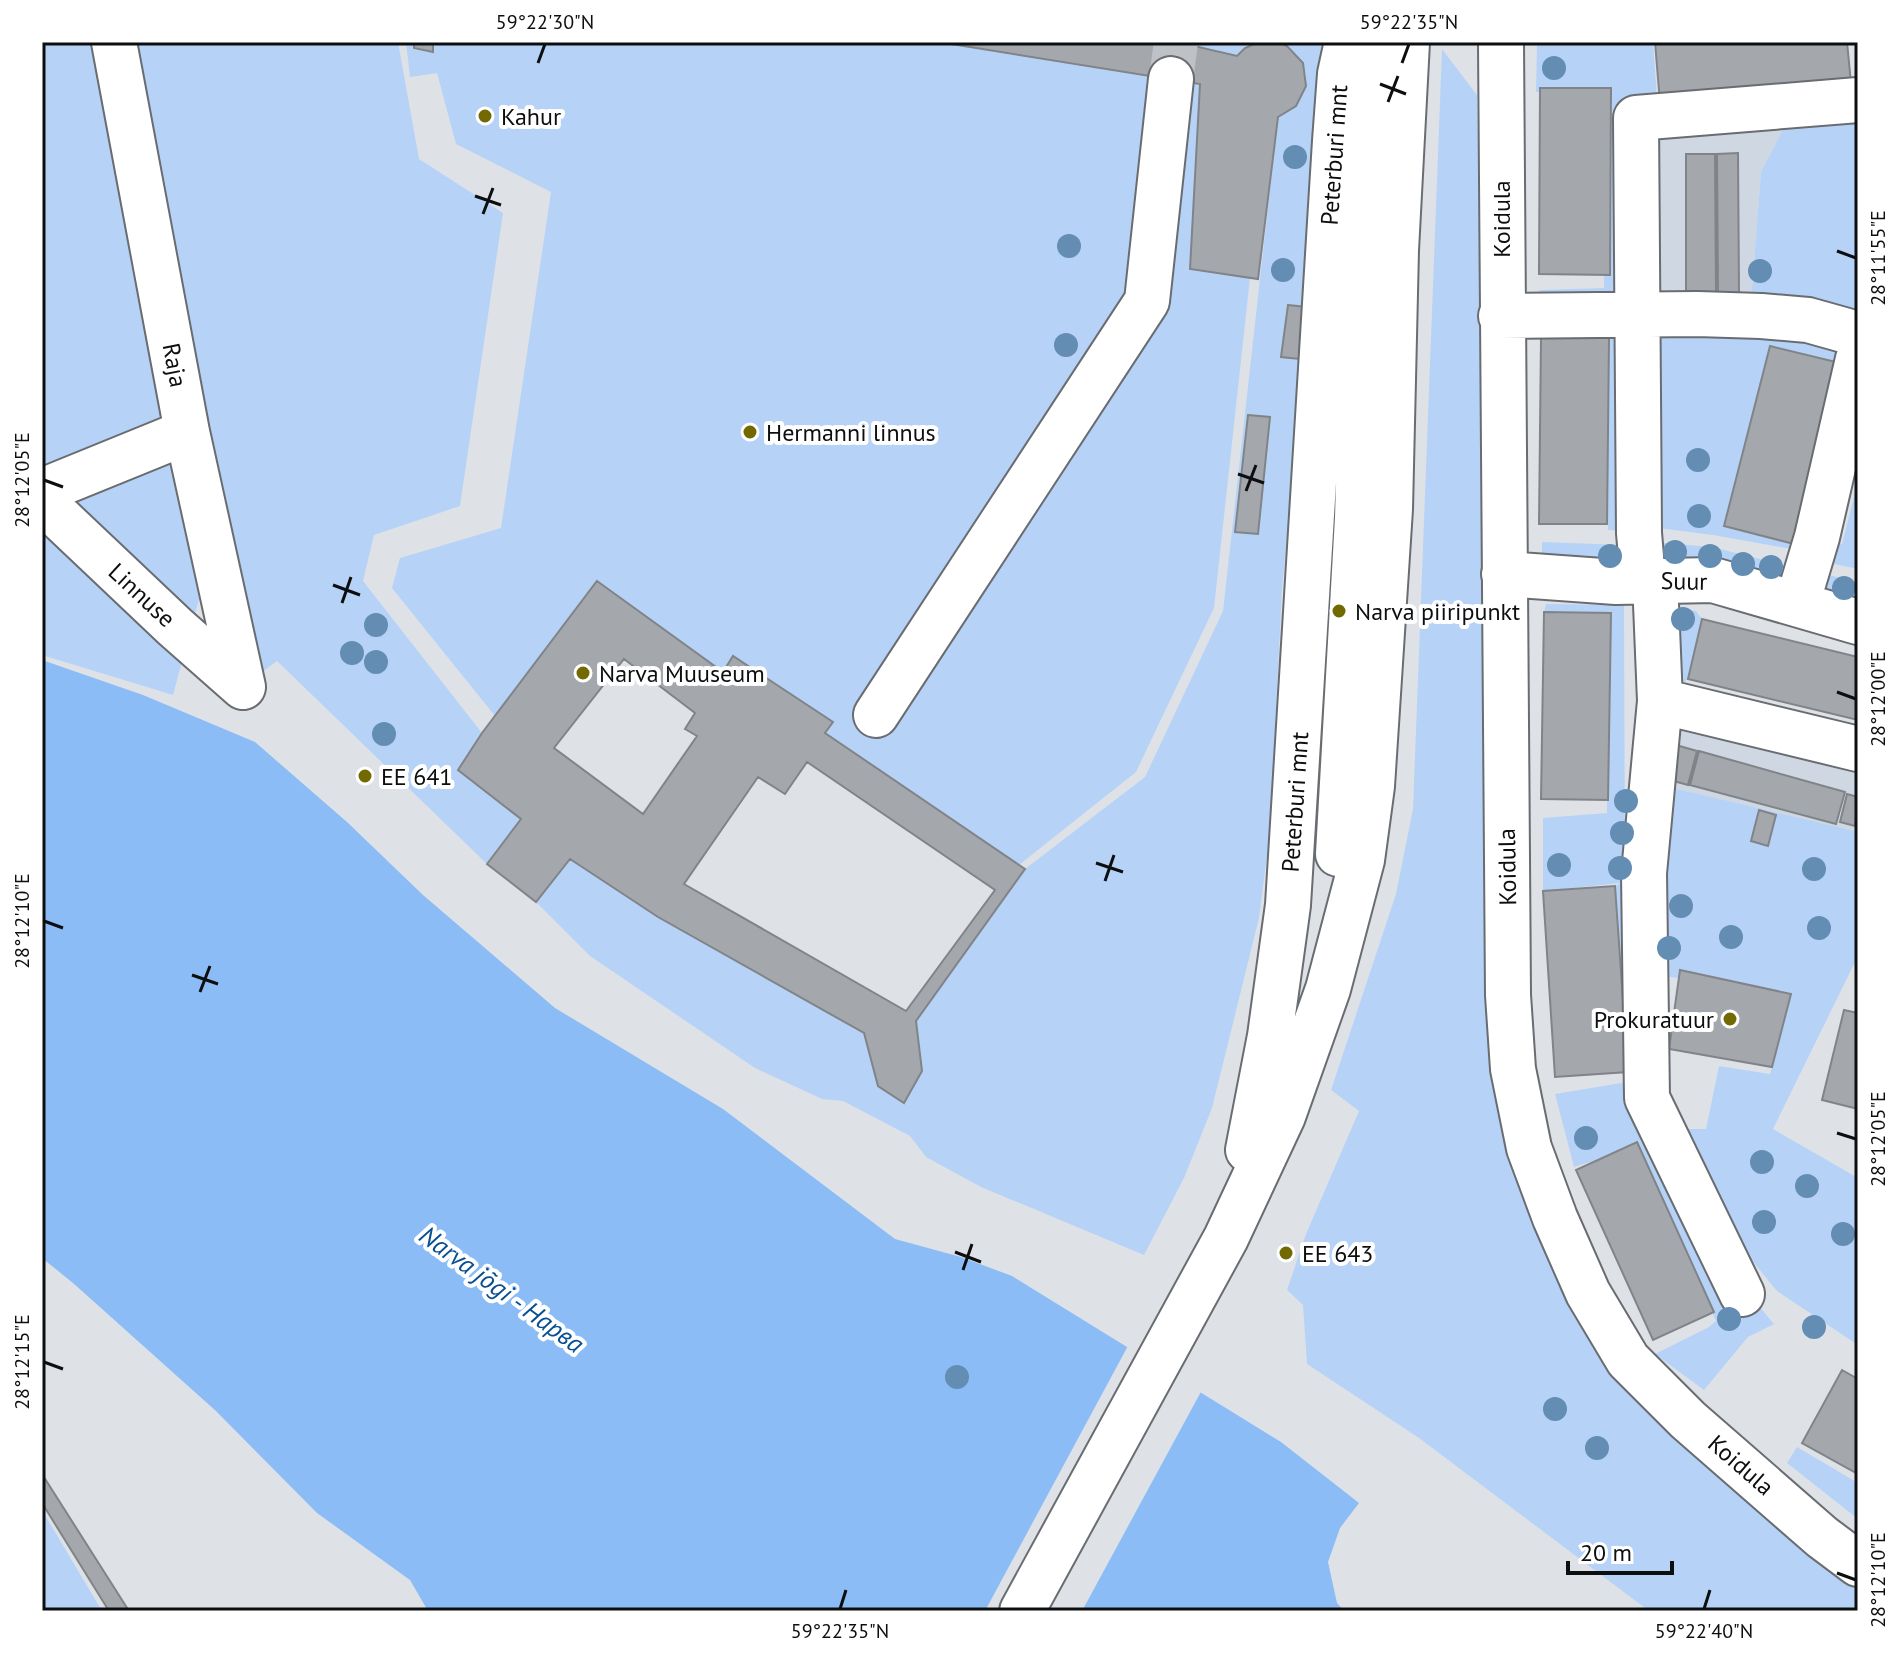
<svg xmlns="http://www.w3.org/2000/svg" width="1900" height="1653" viewBox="0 0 1900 1653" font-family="'PT Sans',sans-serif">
<rect width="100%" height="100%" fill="#dee2e7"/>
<path fill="#ced7e2" d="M1789,118L1761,172L1751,301L1639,314L1636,135Z
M1670,725L1858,773V834L1656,784Z"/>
<path fill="#b6d3f7" d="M42,42H100L199,599L173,695L42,655Z
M114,42H398L419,159L503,213L460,506L374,535L363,581L482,733L459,770L521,819L487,864L277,661L243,687Z
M406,42H414V48L433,52V42H939L1200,84L1190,269L1250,278L1214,608L1136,772L1019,865L825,733L832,721L733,656L723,672L598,581L495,716L392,588L400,558L501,528L551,192L456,144L437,73L410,77Z
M1177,42H1259L1245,48L1237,56Z
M1277,42H1323L1315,236L1282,589L1270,832L1259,918L1212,1108L1184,1178L1144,1255L981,1187L926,1157L910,1136L843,1101L822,1099L755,1068L590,956L536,902L570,859L864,1033L905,1103L922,1071L916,1021L1025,869L1145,777L1223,611L1278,117C1315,100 1316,58 1277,42Z
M1537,42H1653L1658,111L1617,290L1612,293H1540L1539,290L1604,288L1607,93L1536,92Z
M1442,49L1477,95L1498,1039L1632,1385L1858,1572V1611H1649L1419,1438L1307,1364L1303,1305L1287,1290L1306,1234L1359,1111L1331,1090L1396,894L1413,809Z
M1858,112V327L1751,301L1761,172L1789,118Z
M1541,318L1623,332L1624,531L1608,530L1606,338H1541Z
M1665,318L1846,347L1842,363L1770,346L1724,525L1794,544L1797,550L1713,535L1650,527L1646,345Z
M1858,481V569L1829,563L1833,542L1842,544Z
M1542,542L1626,545L1624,569L1542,566Z
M1652,542L1712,547L1792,567L1787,583L1691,562L1651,558Z
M1815,571L1858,583V599L1812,591Z
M1546,604L1624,605L1625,882L1644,1104L1709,1246L1774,1324L1748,1337L1704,1390L1655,1354L1709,1327L1716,1321L1638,1147L1574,1167L1555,1094L1627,1082L1615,886L1621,883L1543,891V818L1607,813L1608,614L1544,612Z
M1675,608L1696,611L1702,619L1688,679L1677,687Z
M1656,784L1858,832V956L1773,1129L1858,1178V1345L1777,1291L1745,1252L1681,1129H1706L1719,1066L1770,1074L1791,994L1663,976Z
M1797,1447L1858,1483V1519L1787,1463Z
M42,1510L102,1611H42Z"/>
<path fill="#8bbcf6" d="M42,660L143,695L255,742L347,822L423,895L555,1008L723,1109L895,1239L961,1257L1012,1276L1281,1442L1359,1503L1340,1528L1328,1562L1337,1603L1344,1611H428L410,1580L317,1513L216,1411L73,1283L42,1258Z"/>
<path fill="#dee2e7" d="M1129,1344L1203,1388L1082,1611H985Z"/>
<path fill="#a4a8ac" stroke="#808488" stroke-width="2" fill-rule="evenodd" d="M414,42H433V52L414,48Z
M939,42H1177L1237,56L1245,48L1259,42H1277L1287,46L1303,63L1306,86L1296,106L1278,117L1258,279L1190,269L1200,84Z
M1655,42H1847L1851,83L1660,103Z
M1540,88H1611L1610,275L1539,274Z
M1738,153L1739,293H1718L1717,154Z
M1686,154H1715L1716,293H1686Z
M1288,305L1316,308L1310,360L1281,357Z
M1541,338H1609L1607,524H1539Z
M1770,346L1840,363L1794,544L1724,526Z
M1248,415L1270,417L1258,534L1235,532Z
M597,581L723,672L733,656L833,722L825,733L1025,869L916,1021L922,1071L904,1103L878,1086L864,1033L658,917L570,859L536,902L487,864L521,819L458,770L482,733ZM624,659L695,713L685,729L697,736L643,814L554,748ZM807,762L995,890L906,1011L684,884L758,777L785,794Z
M1544,612L1611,613L1608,800L1541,799Z
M1702,619L1858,657V720L1688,679Z
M1669,743L1697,751L1688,785L1659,777Z
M1699,751L1845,792L1836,824L1690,785Z
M1847,794L1858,797L1855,826L1840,822Z
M1759,810L1776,815L1768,846L1751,841Z
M1615,886L1628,1072L1555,1077L1543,891Z
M1680,970L1791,994L1772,1067L1669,1049Z
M1844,1010L1858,1013V1109L1822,1100Z
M1637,1142L1714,1312L1653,1340L1576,1170Z
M1842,1370L1858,1379V1474L1802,1443Z
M42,1474L129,1611H109L42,1503Z"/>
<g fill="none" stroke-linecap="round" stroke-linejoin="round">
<path stroke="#bec2c7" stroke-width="44" stroke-dasharray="44 22" stroke-linecap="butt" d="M1171,79L1176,42"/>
<g stroke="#696c70" stroke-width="48">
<path id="minor" d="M114,42L187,432L243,687
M1501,42L1508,995L1513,1069L1529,1148L1555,1218L1588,1293L1628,1360L1688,1420L1822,1537L1858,1564
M1501,316L1697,314L1761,316L1808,320L1858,334
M42,491L187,432
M42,501L175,627L243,687
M1504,574L1616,582L1713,580L1858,622
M1643,580L1639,533L1636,118L1858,100
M1655,580L1660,701L1644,873L1647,1098L1742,1294
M1797,604L1817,537L1858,359
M1660,701L1858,749
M876,715L1147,301L1171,79"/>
</g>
<g stroke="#696c70" stroke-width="48">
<path id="highway" d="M1338,854L1357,518L1371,63L1375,42
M1248,1150L1270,1036L1288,905L1335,141L1340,74L1347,42
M1022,1611L1226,1238L1283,1116L1328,989L1362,860L1372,786L1390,509L1396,250L1407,42"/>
</g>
<use href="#minor" stroke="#fff" stroke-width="44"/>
<use href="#highway" stroke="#fff" stroke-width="44"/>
</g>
<g fill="#648db4">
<circle cx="1554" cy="68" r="12"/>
<circle cx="1295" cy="157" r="12"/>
<circle cx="1069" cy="246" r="12"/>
<circle cx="1283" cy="270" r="12"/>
<circle cx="1760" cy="271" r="12"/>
<circle cx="1066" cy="345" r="12"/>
<circle cx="1698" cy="460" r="12"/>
<circle cx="1699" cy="516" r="12"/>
<circle cx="1675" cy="552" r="12"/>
<circle cx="1610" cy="556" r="12"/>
<circle cx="1710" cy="556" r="12"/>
<circle cx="1743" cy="564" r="12"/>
<circle cx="1771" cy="567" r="12"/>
<circle cx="1844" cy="588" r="12"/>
<circle cx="1683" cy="619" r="12"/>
<circle cx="376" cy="625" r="12"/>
<circle cx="352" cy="653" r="12"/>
<circle cx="376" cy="662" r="12"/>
<circle cx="384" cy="734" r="12"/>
<circle cx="1626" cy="801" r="12"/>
<circle cx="1622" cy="833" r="12"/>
<circle cx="1559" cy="865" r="12"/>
<circle cx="1620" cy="868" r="12"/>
<circle cx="1814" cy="869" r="12"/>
<circle cx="1681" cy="906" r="12"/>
<circle cx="1819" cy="928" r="12"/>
<circle cx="1731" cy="937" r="12"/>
<circle cx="1669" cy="948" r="12"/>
<circle cx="1586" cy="1138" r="12"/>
<circle cx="1762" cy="1162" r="12"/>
<circle cx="1807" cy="1186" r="12"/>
<circle cx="1764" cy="1222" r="12"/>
<circle cx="1843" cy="1234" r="12"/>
<circle cx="1729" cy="1319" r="12"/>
<circle cx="1814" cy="1327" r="12"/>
<circle cx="957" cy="1377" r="12"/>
<circle cx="1555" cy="1409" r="12"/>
<circle cx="1597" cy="1448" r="12"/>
</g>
<path fill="none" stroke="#0c0e0f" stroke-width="3" d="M538,63L545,44M1402,63L1409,44M1380,84L1406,94M1388,102L1398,76M475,196L501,205M483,214L493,188M1837,251L1856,258M1238,474L1264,483M44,480L63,487M1246,491L1256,465M333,585L360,595M342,603L351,577M1837,692L1856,699M1096,863L1123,872M1105,881L1114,855M44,921L63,928M192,975L218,984M200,992L210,966M1837,1133L1856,1139M955,1252L981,1262M963,1270L972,1244M44,1362L63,1369M1837,1573L1856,1580M840,1609L846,1590M1704,1609L1710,1590"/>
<g fill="#726900" stroke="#fff" stroke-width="3">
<circle cx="485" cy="116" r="8"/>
<circle cx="750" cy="432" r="8"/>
<circle cx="1339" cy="611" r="8"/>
<circle cx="583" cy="673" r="8"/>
<circle cx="365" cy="776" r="8"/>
<circle cx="1730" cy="1019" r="8"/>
<circle cx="1286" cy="1253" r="8"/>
</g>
<g text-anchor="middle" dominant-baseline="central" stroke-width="8" stroke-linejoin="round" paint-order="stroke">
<g font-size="24" fill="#0c0e0f" stroke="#fff" text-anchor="start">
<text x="501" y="116">Kahur</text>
<text x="766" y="432">Hermanni linnus</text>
<text x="1355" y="611">Narva piiripunkt</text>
<text x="599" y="673">Narva Muuseum</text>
<text x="381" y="776">EE 641</text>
<text x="1714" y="1019" text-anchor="end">Prokuratuur</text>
<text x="1302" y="1253">EE 643</text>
</g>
<g font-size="24" fill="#0c0e0f" stroke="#fff">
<text transform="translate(1334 155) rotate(-86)">Peterburi mnt</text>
<text transform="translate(1501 219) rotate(-90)">Koidula</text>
<text transform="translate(175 365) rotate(79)">Raja</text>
<text transform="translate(1684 581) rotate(1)">Suur</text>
<text transform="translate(142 595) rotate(43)">Linnuse</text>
<text transform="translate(1295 802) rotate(-86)">Peterburi mnt</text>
<text transform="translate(1507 867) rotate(-91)">Koidula</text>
<text transform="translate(1741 1465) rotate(41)">Koidula</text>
</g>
<g font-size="26" font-style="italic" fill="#084f92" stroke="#fff">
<text transform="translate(502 1289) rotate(36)">Narva jõgi - Нарва</text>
</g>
</g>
<rect width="1900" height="1653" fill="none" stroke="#ffffff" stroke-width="88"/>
<path d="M1568 1561v12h104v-12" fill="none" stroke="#0c0e0f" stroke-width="4"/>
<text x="1580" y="1561" font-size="24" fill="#0c0e0f" stroke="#ffffff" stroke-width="6" paint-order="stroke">20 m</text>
<rect x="44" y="44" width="1812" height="1565" fill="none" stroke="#0c0e0f" stroke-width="3"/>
<g font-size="20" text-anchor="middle" fill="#0c0e0f">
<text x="545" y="29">59°22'30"N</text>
<text x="1409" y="29">59°22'35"N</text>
<text transform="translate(1878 258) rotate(-90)" y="7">28°11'55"E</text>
<text transform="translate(22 480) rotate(-90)" y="7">28°12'05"E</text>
<text transform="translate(1878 699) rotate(-90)" y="7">28°12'00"E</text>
<text transform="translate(22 921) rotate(-90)" y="7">28°12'10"E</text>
<text transform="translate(1878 1139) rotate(-90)" y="7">28°12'05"E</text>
<text transform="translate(22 1362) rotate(-90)" y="7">28°12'15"E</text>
<text transform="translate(1878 1580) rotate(-90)" y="7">28°12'10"E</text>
<text x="840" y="1638">59°22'35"N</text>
<text x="1704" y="1638">59°22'40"N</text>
</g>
</svg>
